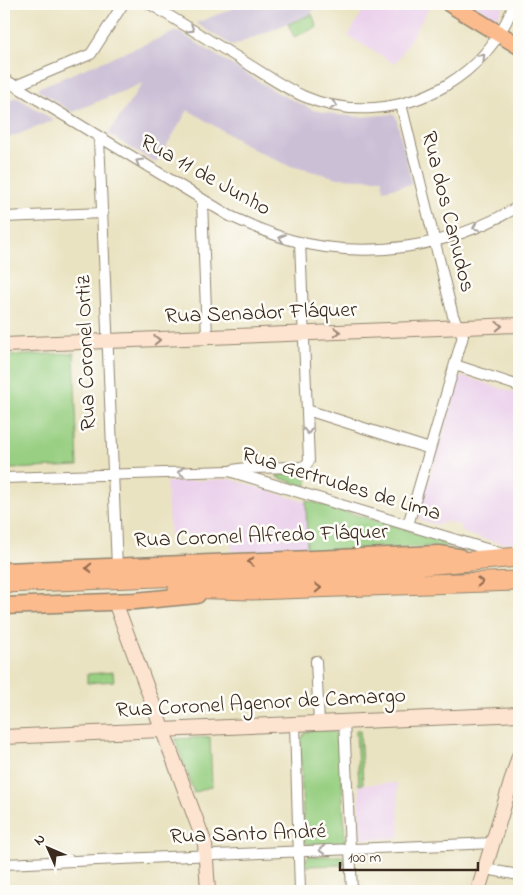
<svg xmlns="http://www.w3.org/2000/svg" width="523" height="895" viewBox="0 0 523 895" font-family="'Indie Flower',sans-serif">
<rect width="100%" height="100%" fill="#fdfcf7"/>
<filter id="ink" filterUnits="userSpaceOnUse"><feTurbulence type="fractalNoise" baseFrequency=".02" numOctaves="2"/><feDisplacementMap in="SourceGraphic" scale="10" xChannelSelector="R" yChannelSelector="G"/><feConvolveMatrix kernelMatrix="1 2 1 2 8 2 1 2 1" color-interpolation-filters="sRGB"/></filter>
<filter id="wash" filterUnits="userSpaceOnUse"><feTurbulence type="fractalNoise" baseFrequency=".0096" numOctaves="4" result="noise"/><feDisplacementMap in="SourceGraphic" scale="20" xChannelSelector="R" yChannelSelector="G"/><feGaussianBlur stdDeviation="1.12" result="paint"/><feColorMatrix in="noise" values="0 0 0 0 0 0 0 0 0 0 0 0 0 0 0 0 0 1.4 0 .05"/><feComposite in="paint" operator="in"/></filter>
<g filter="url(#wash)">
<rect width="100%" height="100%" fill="#eae3c2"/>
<path fill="#ebd1ec" d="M367,4H428L431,5L395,64L348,36Z
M472,4H504L497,19Z
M4,356L7,411H4Z
M466,377L519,394V542L501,543L487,540L464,533L459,525L446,521L438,525L420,520L418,516L460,378Z
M230,479L306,502L307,549L232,552L231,533L170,536L166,482Z
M397,783L400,838L361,839L359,785Z"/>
<path fill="#cbbfd6" d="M244,4H320L310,14L233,46L196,23Z
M177,31L276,92L313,110L339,115L361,117L394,114L396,117L412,184L383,190L382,179H365L338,178L287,165L253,149L188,110L156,163L108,134L143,83L72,112L38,90L40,87Z
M16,97L54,120L4,140V103Z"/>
<path fill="#98cf82" stroke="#6a7c50" d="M312,14L317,27L294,37L288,24Z
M74,353L78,466L10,469L5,356Z
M307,474V487L277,477V475Z
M306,500L451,543L453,546L336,550L307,555Z
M113,672L114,681L87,683V674Z
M312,730C324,730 335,727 340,741L345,840L340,844L311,846L304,841L300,741L305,733Z
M356,730H360L363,784L359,785Z
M210,737L212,786L194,793L175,739Z
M309,856H342L346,859V870H345L344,865L306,866V871H305L304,861Z"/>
</g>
<g filter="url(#ink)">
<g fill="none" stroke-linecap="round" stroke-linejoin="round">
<g stroke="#928670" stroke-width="12">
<path id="street" d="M150,4C180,22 210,41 240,59C261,72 281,86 303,96C348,116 402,111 445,86C477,67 501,39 514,4
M4,79L230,216C250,225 270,234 291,240C367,261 452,247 519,206
M15,86L91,54L123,4
M401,104L453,316L463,336L408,525
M99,138L117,567
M202,200L207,338
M4,217L103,213
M455,365L519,386
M307,410L430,449
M233,470L246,468L301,467L306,465L309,461L300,242
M4,478L229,471L503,554
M316,661L319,723
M344,721L352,891
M295,724L300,891
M4,864L493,843
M485,869L519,875"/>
</g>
<g stroke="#928670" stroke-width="16">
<path id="secondary" d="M4,345L519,325
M115,602L205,844L208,891
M4,737L519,714
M478,891L519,756"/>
</g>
<g stroke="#928670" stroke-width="19">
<path id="primary" d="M450,4L519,46
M4,571L439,554L459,557
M4,606L135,601L197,595"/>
</g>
<g stroke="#928670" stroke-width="21">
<path id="highway" d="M4,583L387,568L519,557
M178,588L252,590L519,581"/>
</g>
<use href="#street" stroke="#fff" stroke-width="10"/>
<use href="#secondary" stroke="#fde4d1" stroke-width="14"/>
<use href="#primary" stroke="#fbbb8d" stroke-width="16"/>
<use href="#highway" stroke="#fbbb8d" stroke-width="19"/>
</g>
<defs><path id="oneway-chevron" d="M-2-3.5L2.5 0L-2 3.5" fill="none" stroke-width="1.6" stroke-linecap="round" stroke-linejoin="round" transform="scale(1.25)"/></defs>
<g stroke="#a79f9a">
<use href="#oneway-chevron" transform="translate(191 29) rotate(32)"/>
<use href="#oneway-chevron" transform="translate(482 57) rotate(-46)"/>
<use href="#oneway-chevron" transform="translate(334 105) rotate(11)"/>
<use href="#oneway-chevron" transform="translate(139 162) rotate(-149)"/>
<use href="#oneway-chevron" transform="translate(476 227) rotate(158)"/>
<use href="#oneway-chevron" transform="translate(282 238) rotate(-163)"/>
<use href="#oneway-chevron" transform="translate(308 431) rotate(88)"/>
<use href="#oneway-chevron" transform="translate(181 472) rotate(178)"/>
<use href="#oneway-chevron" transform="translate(322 850) rotate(178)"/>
</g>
<g stroke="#9c8778">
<use href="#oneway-chevron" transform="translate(499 326) rotate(-2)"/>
<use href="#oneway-chevron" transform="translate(337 332) rotate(-2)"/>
<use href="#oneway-chevron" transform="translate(157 340) rotate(-2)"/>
</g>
<g stroke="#916b50">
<use href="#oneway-chevron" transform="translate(251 562) rotate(178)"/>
<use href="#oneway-chevron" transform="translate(89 568) rotate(178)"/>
<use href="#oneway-chevron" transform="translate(480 582) rotate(-2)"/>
<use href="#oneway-chevron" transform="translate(318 588) rotate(-2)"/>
</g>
</g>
<g text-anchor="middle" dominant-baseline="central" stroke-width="5" stroke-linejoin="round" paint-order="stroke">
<g font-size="22" fill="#3b2a1e" stroke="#fdfcf7">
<text transform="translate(205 176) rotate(29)">Rua 11 de Junho</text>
<text transform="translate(447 212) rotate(76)">Rua dos Canudos</text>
<text transform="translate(261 314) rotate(-2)">Rua Senador Fláquer</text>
<text transform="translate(87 353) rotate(-92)">Rua Coronel Ortiz</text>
<text transform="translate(341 485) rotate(17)">Rua Gertrudes de Lima</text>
<text transform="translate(261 537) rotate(-2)">Rua Coronel Alfredo Fláquer</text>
<text transform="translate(261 704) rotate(-3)">Rua Coronel Agenor de Camargo</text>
<text transform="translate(248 835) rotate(-2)">Rua Santo André</text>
</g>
</g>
<rect width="523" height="895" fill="none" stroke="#fdfcf7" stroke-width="20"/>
<g transform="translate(48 848) rotate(315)" stroke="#fdfcf7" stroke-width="4" paint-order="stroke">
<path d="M0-4L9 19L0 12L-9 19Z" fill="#3b2a1e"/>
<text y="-8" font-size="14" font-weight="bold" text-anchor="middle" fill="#3b2a1e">N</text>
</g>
<path d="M340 862v8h138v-8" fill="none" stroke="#3b2a1e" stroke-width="2.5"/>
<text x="348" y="862" font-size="15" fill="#3b2a1e" stroke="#fdfcf7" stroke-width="4" paint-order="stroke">100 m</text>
</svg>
